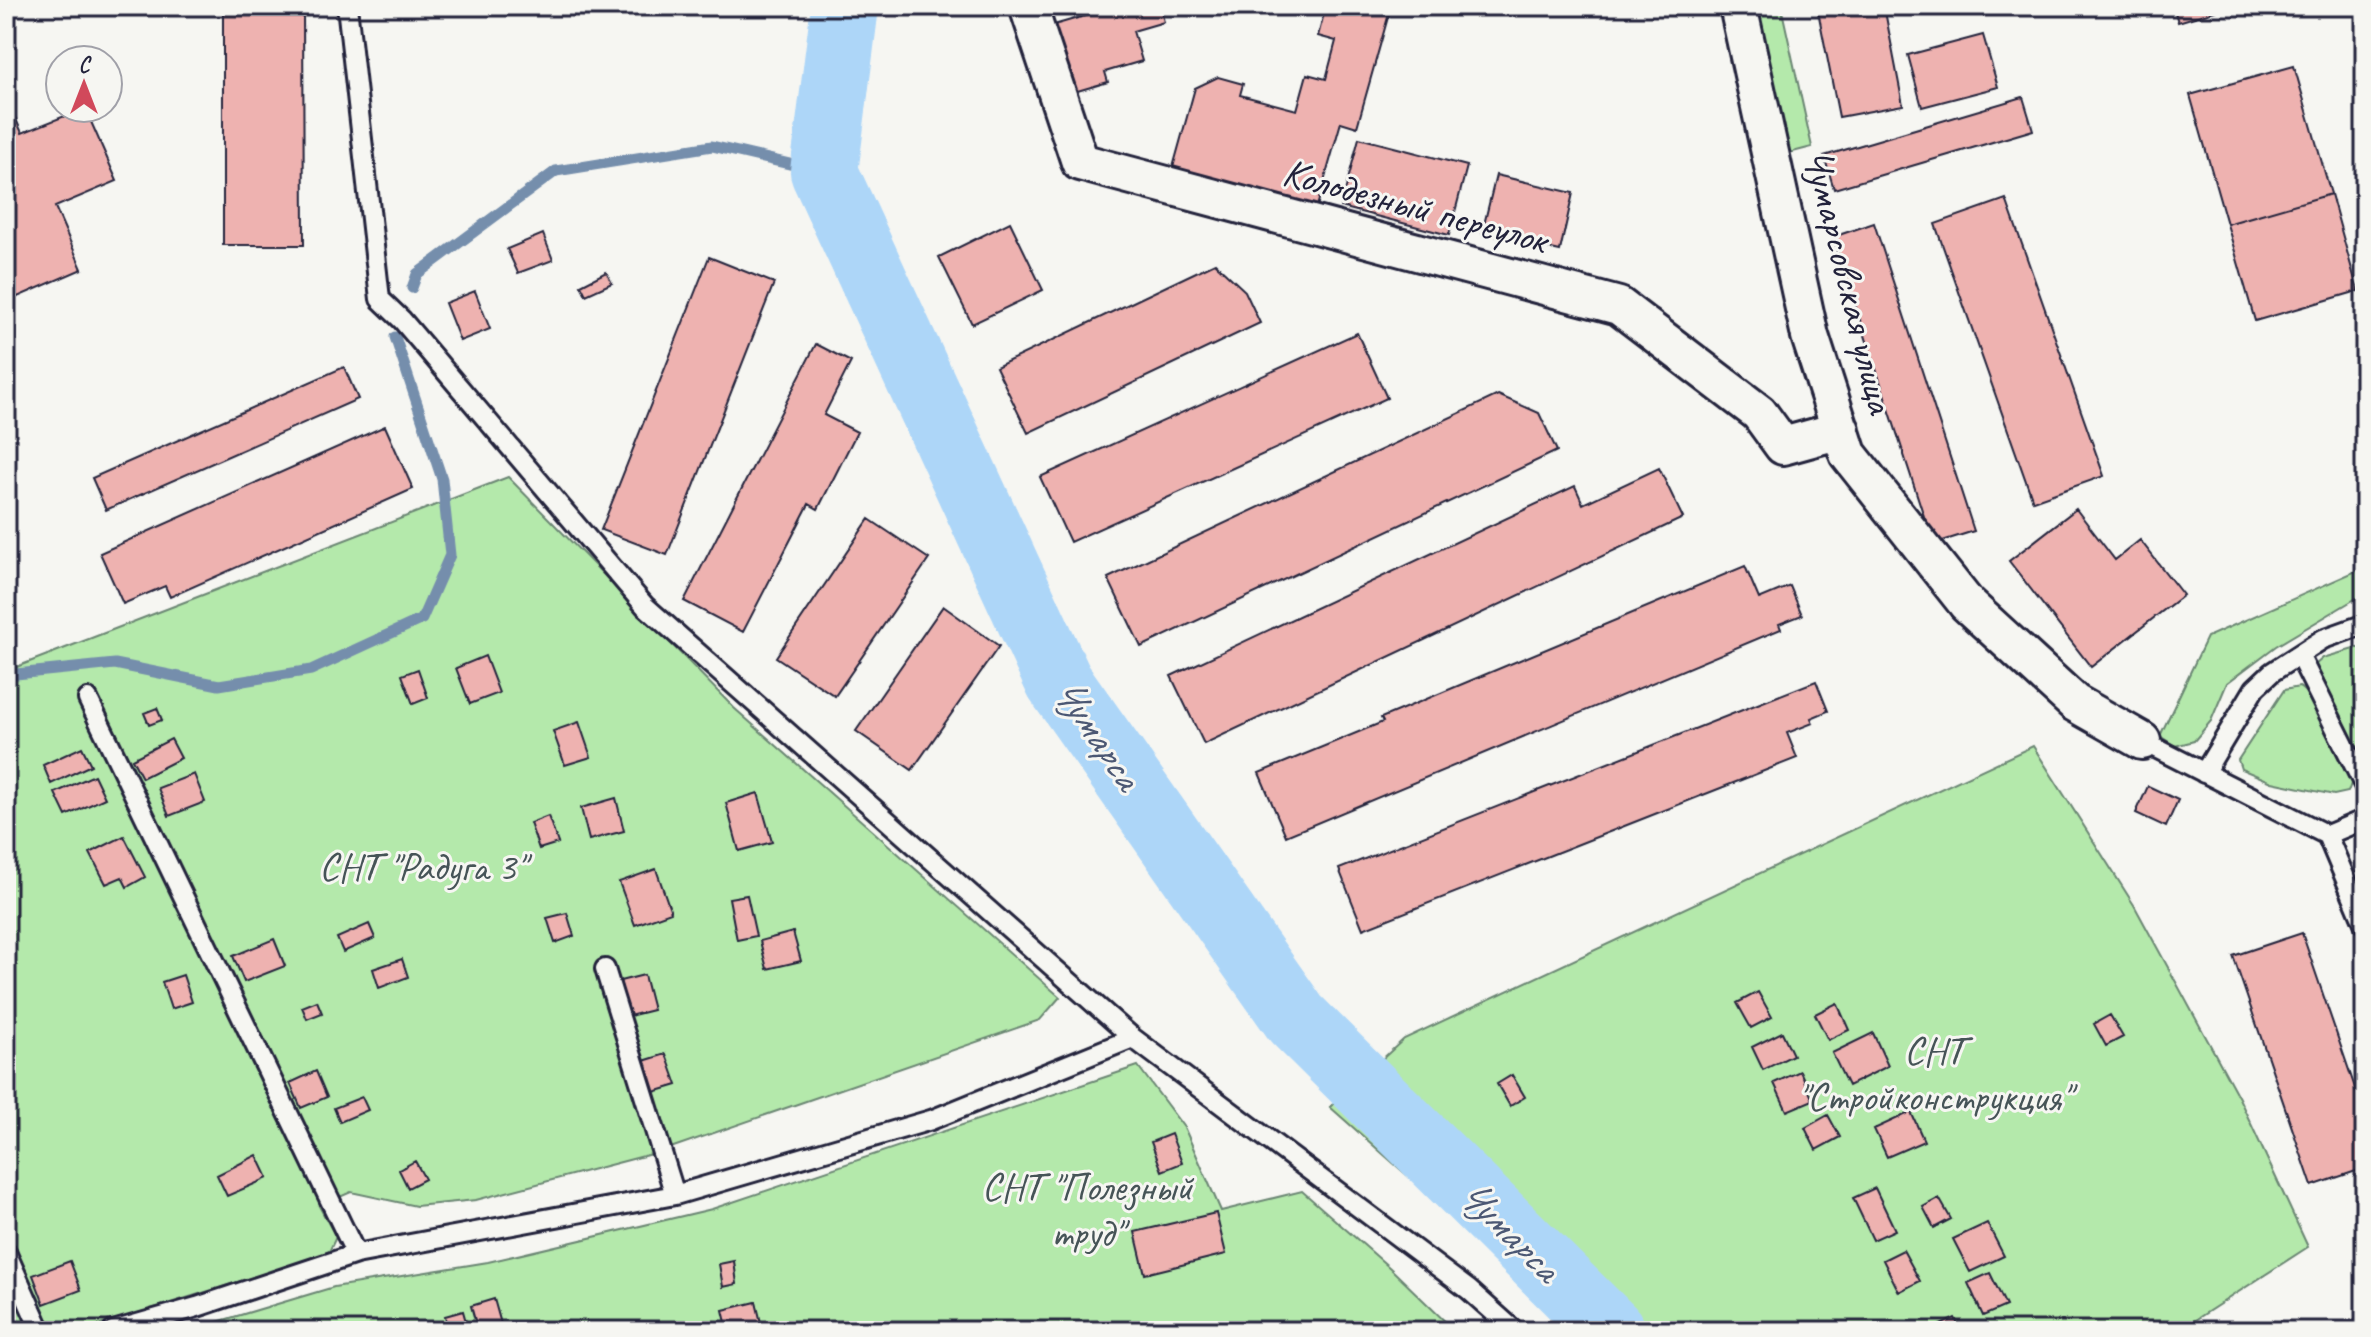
<svg xmlns="http://www.w3.org/2000/svg" width="2371" height="1337" viewBox="0 0 2371 1337" font-family="Caveat,sans-serif">
<rect width="100%" height="100%" fill="#f6f6f2"/>
<filter id="ink" filterUnits="userSpaceOnUse"><feTurbulence type="fractalNoise" baseFrequency=".0125" numOctaves="2"/><feDisplacementMap in="SourceGraphic" scale="16" xChannelSelector="R" yChannelSelector="G"/><feConvolveMatrix kernelMatrix="1 2 1 2 8 2 1 2 1" color-interpolation-filters="sRGB"/></filter>
<g filter="url(#ink)">
<path fill="#b4e9ab" stroke="#6b8673" stroke-width="2" d="M1756,6H1781L1812,147L1785,154Z
M508,477L734,708L1060,997L1040,1020L659,1152L476,1200L416,1206L351,1192L319,1206L336,1237L328,1254L80,1331H54L49,1323L23,1331H6V671Z
M2365,567V593L2276,646L2227,683L2211,721L2194,741L2175,746L2160,736L2207,637Z
M2357,648H2365V691L2361,693L2365,701V765L2315,665L2323,658Z
M2299,687C2316,696 2343,758 2353,778L2348,792L2334,795L2272,782L2241,769L2238,760L2284,690Z
M2033,746L2134,905L2239,1098L2308,1247L2178,1331H1583L1330,1107L1404,1039Z
M1138,1066L1185,1129L1221,1211L1302,1191L1390,1268L1455,1331H187L334,1287L488,1262L712,1209Z"/>
<g fill="none" stroke-linecap="round" stroke-linejoin="round">
<path stroke="#758eac" stroke-width="11" d="M412,288L417,274L556,171L712,146L824,172
M6,675L115,664L219,685L311,670L422,619L450,555L442,479L395,337"/>
<path stroke="#add6f8" stroke-width="68" d="M845,6L824,172L1059,682L1296,1019L1611,1331"/>
</g>
<path fill="#eeb2b0" stroke="#22223b" stroke-width="2" d="M223,6H303L304,245H223Z
M1119,6H1160L1164,22L1133,31L1142,61L1105,72L1108,82L1074,92L1054,25Z
M1326,6H1374L1390,10L1357,127L1341,122L1316,210L1172,171L1195,88L1218,77L1243,84L1240,95L1297,110L1307,74L1326,79L1336,41L1318,36Z
M1817,6H1884L1903,105L1839,117Z
M2173,6H2231L2178,22Z
M1983,35L1998,87L1922,107L1908,55Z
M2294,66L2331,194L2227,224L2190,95Z
M6,97L22,133L85,108L117,181L55,207L82,269L6,302Z
M2023,97L2033,130L1834,189L1824,156Z
M1359,138L1467,166L1449,235L1341,207Z
M1496,175L1573,193L1560,251L1482,233Z
M2331,194L2358,291L2255,321L2227,224Z
M2006,199L2104,476L2033,501L1935,224Z
M1010,222L1043,290L972,324L939,257Z
M1874,223L1974,531L1933,544L1833,237Z
M543,234L553,260L518,273L507,249Z
M709,257L774,283L667,555L601,530Z
M1215,263L1245,291L1260,323L1028,433L996,367Z
M606,272L612,283L586,295L581,285Z
M475,291L490,329L460,341L445,303Z
M1357,333L1387,398L1070,542L1040,477Z
M816,344L851,362L824,415L857,432L818,509L809,504L743,632L684,601Z
M344,367L358,399L106,510L92,478Z
M1498,395L1539,413L1557,451L1141,647L1108,578Z
M385,426L413,489L170,597L165,586L123,604L100,553Z
M1659,468L1683,518L1204,744L1171,676L1575,486L1583,504Z
M2076,509L2115,560L2140,540L2183,595L2091,667L2009,561Z
M869,519L929,559L835,696L776,657Z
M1745,566L1759,599L1790,586L1802,615L1779,624L1781,629L1286,836L1259,773L1383,722L1381,718Z
M943,606L999,646L912,770L856,731Z
M485,656L499,693L470,704L456,668Z
M418,669L428,698L413,704L402,675Z
M1816,681L1828,711L1811,718L1813,723L1787,733L1797,758L1363,929L1339,869Z
M157,708L162,720L149,725L144,713Z
M579,722L591,757L565,765L553,731Z
M171,739L181,758L142,778L132,759Z
M82,747L91,765L51,784L43,765Z
M194,774L205,802L169,816L158,788Z
M94,775L105,798L66,816L55,793Z
M2148,786L2178,800L2166,827L2136,813Z
M758,793L772,842L739,851L726,803Z
M616,798L624,831L589,840L581,808Z
M548,816L558,843L539,849L530,823Z
M124,836L145,877L127,887L122,877L106,884L90,853Z
M656,869L671,912L635,925L619,882Z
M747,895L756,936L737,940L729,898Z
M567,913L574,936L555,943L547,918Z
M369,924L375,938L343,952L337,938Z
M793,932L801,961L767,969L760,941Z
M2302,933L2365,1117V1168L2312,1186L2233,956Z
M274,939L285,966L244,982L233,956Z
M402,959L408,977L379,988L373,969Z
M183,975L192,1002L171,1009L162,982Z
M644,975L653,1010L629,1016L620,981Z
M1758,992L1772,1017L1751,1028L1737,1003Z
M317,1001L322,1013L307,1019L302,1007Z
M1837,1003L1849,1030L1828,1040L1815,1014Z
M2110,1015L2123,1037L2106,1046L2094,1024Z
M1782,1032L1793,1055L1763,1070L1752,1047Z
M1873,1033L1888,1066L1848,1086L1832,1053Z
M666,1054L677,1085L647,1094L637,1063Z
M316,1071L327,1097L301,1108L290,1083Z
M1800,1071L1813,1100L1787,1111L1774,1083Z
M1512,1075L1525,1097L1510,1106L1497,1084Z
M362,1097L368,1110L340,1122L334,1108Z
M1911,1112L1924,1141L1887,1157L1874,1129Z
M1828,1115L1840,1137L1816,1150L1805,1128Z
M1171,1134L1182,1163L1162,1171L1151,1142Z
M257,1155L268,1178L227,1196L217,1175Z
M415,1161L425,1179L408,1188L399,1170Z
M1875,1188L1895,1230L1873,1240L1853,1198Z
M1939,1198L1951,1219L1934,1228L1923,1207Z
M1216,1213L1226,1254L1145,1274L1135,1232Z
M1987,1223L2004,1256L1970,1272L1953,1239Z
M1903,1250L1920,1281L1899,1292L1883,1260Z
M70,1261L81,1290L44,1304L33,1275Z
M734,1261L737,1284L723,1287L719,1264Z
M1990,1273L2006,1306L1983,1316L1968,1283Z
M494,1299L503,1331H478L471,1306Z
M756,1302L763,1331H728L723,1310Z
M463,1311L468,1329L449,1331L445,1316Z
M1955,1318L1961,1331H1933L1932,1329Z"/>
<g fill="none" stroke-linecap="round" stroke-linejoin="round">
<g stroke="#22223b" stroke-width="24">
<path id="service" d="M347,6L380,299L402,320L645,606L1133,1038L1469,1290L1515,1331
M2299,655L2365,787
M88,699L356,1254
M2142,741L2327,835L2365,819
M2204,773L2255,688L2272,672L2323,639L2365,624
M2327,835L2365,925
M605,969L675,1195
M6,1252L41,1331
M113,1331L197,1307L356,1254L675,1195L931,1120L1133,1038"/>
</g>
<g stroke="#22223b" stroke-width="42">
<path id="minor" d="M1028,6L1080,162L1619,306L1759,413L1783,446L1841,430
M1738,6L1810,336L1848,454L1967,604L2075,703L2142,741"/>
</g>
<use href="#service" stroke="#f6f6f2" stroke-width="18"/>
<use href="#minor" stroke="#f6f6f2" stroke-width="36"/>
</g>
</g>
<g text-anchor="middle" dominant-baseline="central" stroke-width="6" stroke-linejoin="round" paint-order="stroke">
<g font-size="40" fill="#22223b" stroke="#f6f6f2">
<text transform="translate(1415 206) rotate(15)">Колодезный переулок</text>
<text transform="translate(1849 281) rotate(76)">Чумарсовская улица</text>
</g>
<g font-size="40" fill="#465457" stroke="#f6f6f2">
<text x="422" y="867">СНТ "Радуга 3"</text>
<text x="1934" y="1051">СНТ<tspan x="1934" dy="46">"Стройконструкция"</tspan></text>
<text x="1087" y="1187">СНТ "Полезный<tspan x="1087" dy="46">труд"</tspan></text>
</g>
<g font-size="42" font-style="italic" fill="#4c5874" stroke="#f6f6f2">
<text transform="translate(1097 733) rotate(56)">Чумарса</text>
<text transform="translate(1509 1230) rotate(45)">Чумарса</text>
</g>
</g>
<rect width="2371" height="1337" fill="none" stroke="#f6f6f2" stroke-width="32"/>
<rect x="16" y="16" width="2339" height="1305" fill="none" stroke="#22223b" stroke-width="3" filter="url(#ink)"/>
<g transform="translate(84 84)"><circle r="38" fill="#f6f6f2" stroke="#a1a1a9" stroke-width="2"/>
<path d="M0-6L14 30L0 20L-14 30Z" fill="#d1495b"/>
<text y="-12" font-size="22" font-weight="bold" text-anchor="middle" fill="#22223b">С</text>
</g>
</svg>
